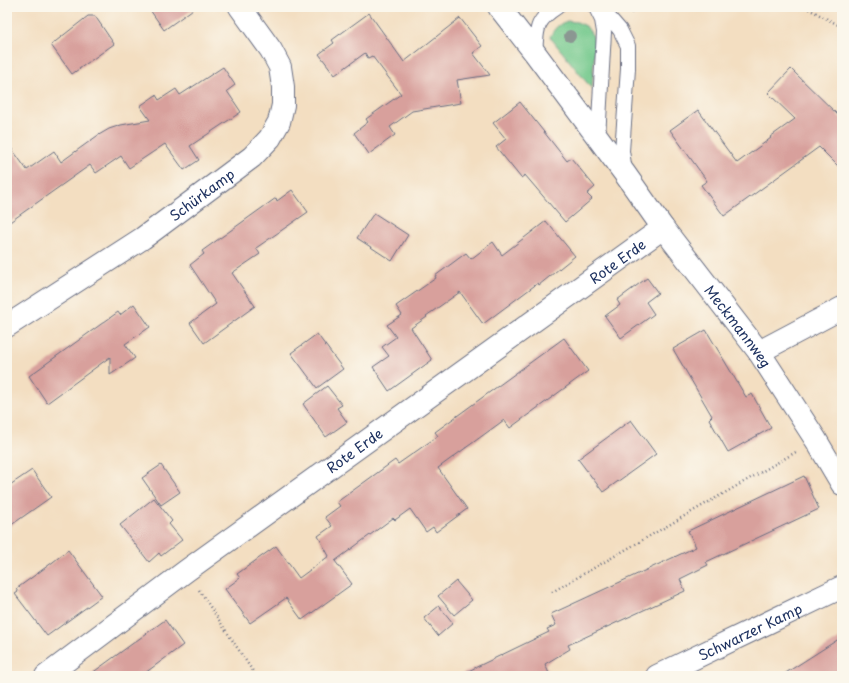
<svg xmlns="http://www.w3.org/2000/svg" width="849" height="683" viewBox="0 0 849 683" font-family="'Playpen Sans',sans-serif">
<rect width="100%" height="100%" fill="#fbf7ec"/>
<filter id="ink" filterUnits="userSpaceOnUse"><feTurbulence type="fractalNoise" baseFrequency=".025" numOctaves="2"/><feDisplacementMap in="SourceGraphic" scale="8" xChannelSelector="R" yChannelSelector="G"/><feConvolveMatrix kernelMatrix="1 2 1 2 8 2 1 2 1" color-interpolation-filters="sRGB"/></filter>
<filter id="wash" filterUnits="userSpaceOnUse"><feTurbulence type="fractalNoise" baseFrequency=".012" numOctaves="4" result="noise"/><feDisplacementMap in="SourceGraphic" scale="16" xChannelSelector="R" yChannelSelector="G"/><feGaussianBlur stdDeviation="0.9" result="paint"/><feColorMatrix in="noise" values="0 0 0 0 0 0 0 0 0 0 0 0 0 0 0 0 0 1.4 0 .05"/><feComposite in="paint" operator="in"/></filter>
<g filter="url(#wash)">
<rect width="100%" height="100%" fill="#f3dec1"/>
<path fill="#75c98d" stroke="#487c76" d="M567,21L577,22L586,26L593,36L595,45L592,89L550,37C555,27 558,25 567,21Z"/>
<g id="blocks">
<path fill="#d8a09c" d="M148,7H196L164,30Z
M369,13L404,62L460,18L482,46L473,53L490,75L457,80L461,103L412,111L390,127L395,135L369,154L354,133L368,122L366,119L401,94L372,56L368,58L365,53L335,75L319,54L334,43L332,40Z
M88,16H95L114,44L72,74L51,45Z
M223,67L235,85L227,91L241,112L190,146L199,160L184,170L165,144L129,168L121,156L96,173L90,165L7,224V142L27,170L54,151L61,162L97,136L109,129L121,125L150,120L140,106L156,95L159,100L176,89L180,95Z
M791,69L842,119V170L819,147L724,216L701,185L707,181L670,130L698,110L737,163L771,138L770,137L795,119L768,93Z
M520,102L567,161L571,158L595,187L587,194L592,199L565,222L525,175L521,178L496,147L506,139L493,123Z
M292,190L308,212L256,248L260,254L232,273L255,306L204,343L190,323L216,304L190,265L204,254L202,251L276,198L277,201Z
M374,213L408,235L392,261L357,238Z
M546,221L575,256L539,285L538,283L483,324L460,292L426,316L427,317L411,328L432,360L389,391L373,367L389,356L382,347L396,337L387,325L402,315L396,306L436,278L435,276L466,253L471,259L493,242L502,255Z
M647,278L658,293L646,302L654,314L621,338L605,316L620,305L617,300Z
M134,304L150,327L125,344L135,358L110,375V357L47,403L29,376L118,312L120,315Z
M706,330L746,397L752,394L771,428L728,452L709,419L712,416L673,349Z
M317,334L343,369L317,388L291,353Z
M564,338L588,371L510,428L504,420L438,468L467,509L436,532L433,527L426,532L410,509L395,520L393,518L335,561L352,584L302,620L286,598L250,623L225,589L240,578L237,574L276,546L299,578L329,556L318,536L332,526L325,517L340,506L337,502L395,460L398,464L438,436L435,432Z
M327,386L342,405L337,408L347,422L326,437L303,404Z
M631,420L656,454L603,492L578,459Z
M161,465L180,492L161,505L142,478Z
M32,470L51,497L7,528V487Z
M804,476L819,509L706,562L708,565L680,579L685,591L568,645L570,649L545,664L550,676H458L549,632L547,629L556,625L551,614L696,547L688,531Z
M154,498L172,521L169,524L182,540L161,556L159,553L149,562L120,525Z
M68,550L102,596L47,636L15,594L18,592L16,589L53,562Z
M456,581L472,600L454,615L438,596Z
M439,606L453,623L438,636L424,618Z
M165,620L183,645L141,676H88Z
M842,637V671L834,676H781Z"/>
</g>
</g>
<g filter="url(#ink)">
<use href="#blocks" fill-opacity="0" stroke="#676c81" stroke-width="1"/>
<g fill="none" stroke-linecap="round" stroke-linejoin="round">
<g stroke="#676c81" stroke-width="16">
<path id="service" d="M595,7L607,15L620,30L628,46V69L622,151L625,171
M596,8L602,20L604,32L598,138
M535,53C537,29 535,21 557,7"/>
</g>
<g stroke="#676c81" stroke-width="24">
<g id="minor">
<path id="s1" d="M499,7L535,53L625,174L663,228L759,352L816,440L842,484"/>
<path id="s2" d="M7,326L143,238L252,157L270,138L279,122L283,105V87L280,67L271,50L240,7"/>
<path d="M759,352L842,308"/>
<path id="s3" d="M46,676L186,571L663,228"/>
<path id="s4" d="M657,676L842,587"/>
</g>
</g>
<path stroke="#676c81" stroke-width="2.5" stroke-dasharray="1 3" stroke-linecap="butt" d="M805,7L842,27
M631,13L635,7
M199,590L256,676
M552,592L796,452"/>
<use href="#service" stroke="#fff" stroke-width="14"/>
<use href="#minor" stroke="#fff" stroke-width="22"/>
</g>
<circle fill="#8b9792" cx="570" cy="36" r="6"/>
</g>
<g text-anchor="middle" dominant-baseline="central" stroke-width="4" stroke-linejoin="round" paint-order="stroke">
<g font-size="14" fill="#1b2f5e" stroke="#fbf7ec">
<text stroke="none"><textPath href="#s2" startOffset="235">Schürkamp</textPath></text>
<text stroke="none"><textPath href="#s3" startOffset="706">Rote Erde</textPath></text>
<text stroke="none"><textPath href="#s1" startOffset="399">Meckmannweg</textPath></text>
<text stroke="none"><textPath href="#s3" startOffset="382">Rote Erde</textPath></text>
<text stroke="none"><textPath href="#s4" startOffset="103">Schwarzer Kamp</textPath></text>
</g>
</g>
<rect width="849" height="683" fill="none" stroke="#fbf7ec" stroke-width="24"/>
</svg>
